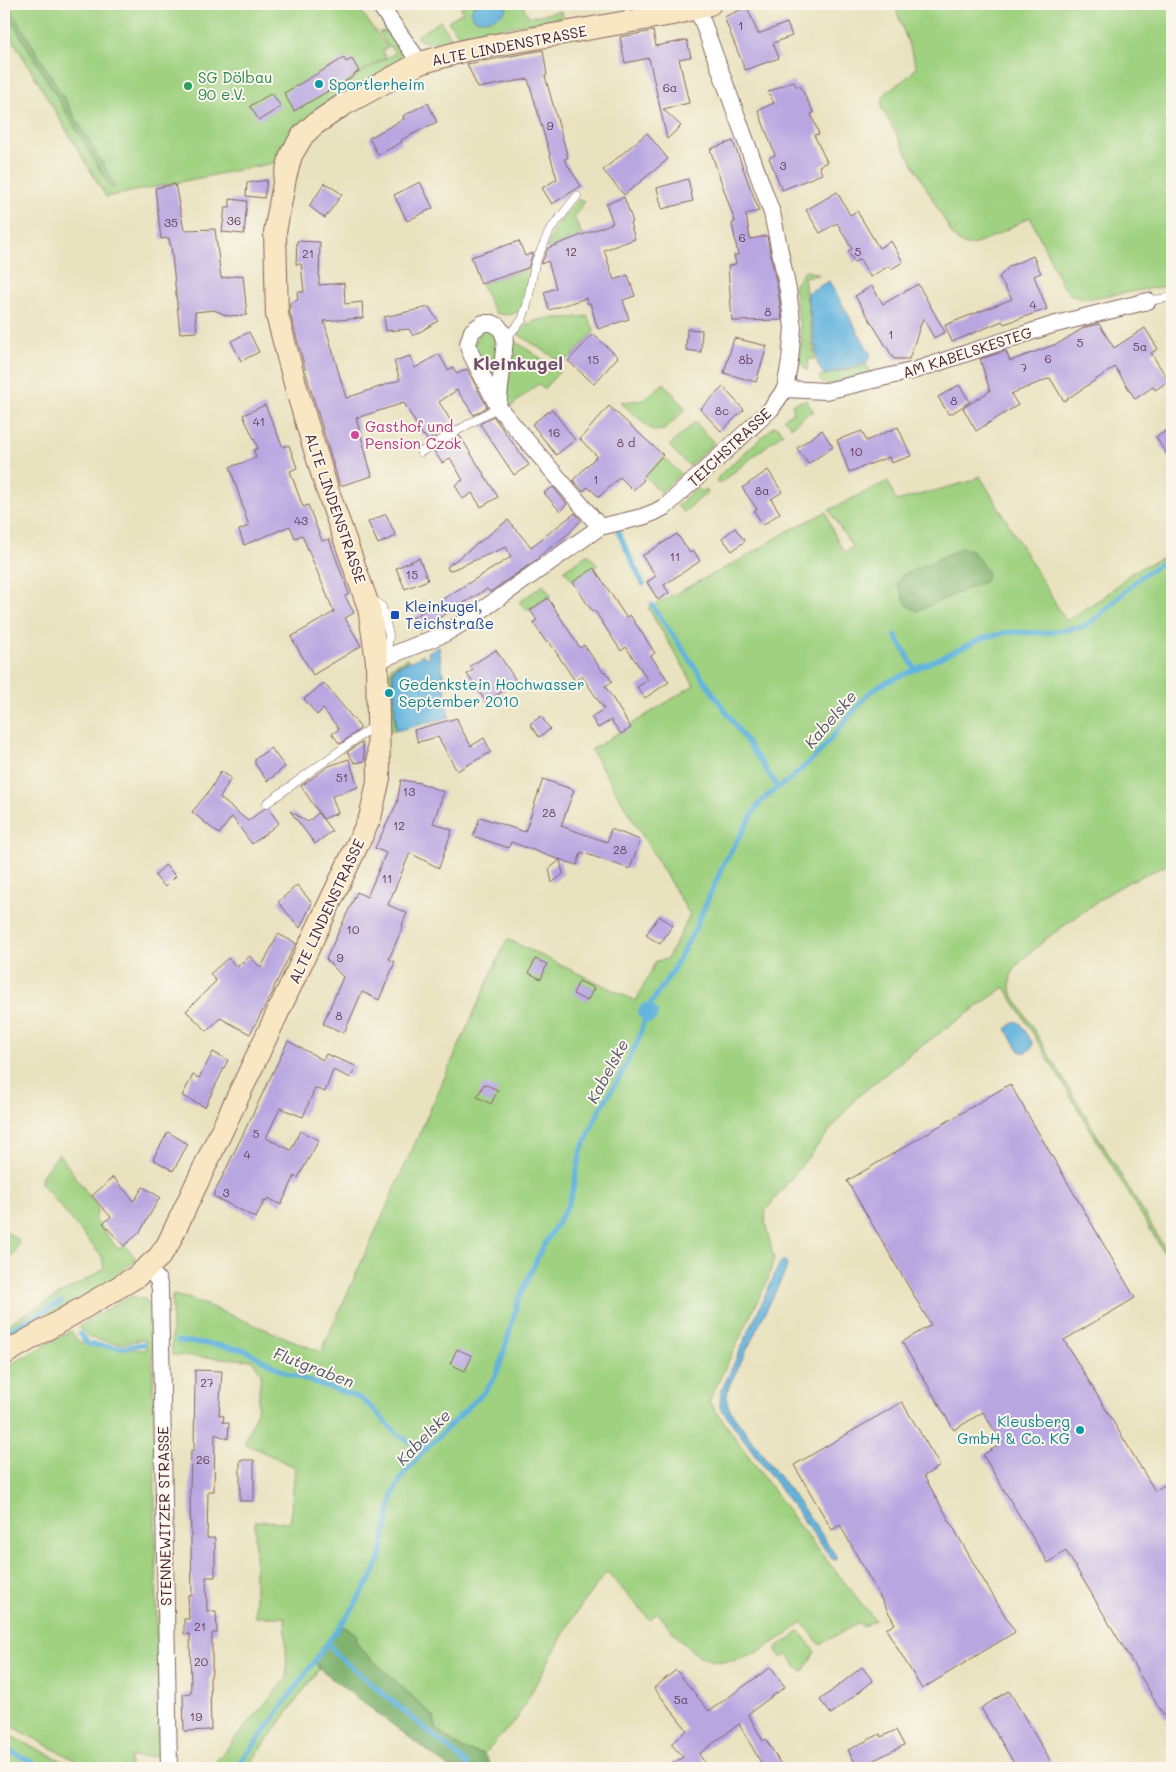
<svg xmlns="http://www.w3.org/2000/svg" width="1176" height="1772" viewBox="0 0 1176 1772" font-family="Mali,sans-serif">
<rect width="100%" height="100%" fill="#fbf7ec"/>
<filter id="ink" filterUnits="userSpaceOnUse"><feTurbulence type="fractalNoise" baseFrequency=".02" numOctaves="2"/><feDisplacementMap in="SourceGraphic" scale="10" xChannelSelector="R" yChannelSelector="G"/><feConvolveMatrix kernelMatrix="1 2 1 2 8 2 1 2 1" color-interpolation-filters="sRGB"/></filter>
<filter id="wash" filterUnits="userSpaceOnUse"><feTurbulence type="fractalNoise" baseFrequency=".0096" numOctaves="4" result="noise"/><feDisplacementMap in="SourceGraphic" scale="20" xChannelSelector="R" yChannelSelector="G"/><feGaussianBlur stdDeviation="1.12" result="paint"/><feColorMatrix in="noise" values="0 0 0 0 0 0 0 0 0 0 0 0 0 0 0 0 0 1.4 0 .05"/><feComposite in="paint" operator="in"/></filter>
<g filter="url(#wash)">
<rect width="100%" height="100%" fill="#e9e2bf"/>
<path fill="#9fd180" stroke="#747856" d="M4,4H356L387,48L382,51L386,57L347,81L395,53L390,46L388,47L379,32L387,31C404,46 405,55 391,72L281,152L273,163L106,197L4,25Z
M467,4H522L529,17L561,11L562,17L459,36L448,21L463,12L461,8Z
M894,4H1172V285L1086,299L1070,294L1063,287L1030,217C1017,223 980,247 967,245C961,244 957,239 953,236L882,108C879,85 911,84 916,65Z
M440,21L452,39C440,41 425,46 416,37Z
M579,199L585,201L574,217L582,235L545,249L558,224Z
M529,268L531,272C526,295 527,322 495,313L481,284Z
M805,270L819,275L804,277L815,359H809L807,371L800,362L799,357L802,342L794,286Z
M587,316L595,331L571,357H569L563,363L518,334C533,311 565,321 587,316Z
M484,327L498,335L494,381L473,346Z
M513,340L560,371L544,389L538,384L509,408L506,407Z
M867,365L870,374L828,385L819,380L820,376Z
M664,383L686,409L664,430L653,431L620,402L643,400Z
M806,400L814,412L808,413L791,427L787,421L783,419L794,411L792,404Z
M695,422L714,443L689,466L669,446Z
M774,426L779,428L783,433L719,484L717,481L718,477Z
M663,457L681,474L661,492L645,477Z
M980,476L1066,621L1105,596L1132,572L1172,553V863L1130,881L1105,896L1046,939L1018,964L1011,975L1010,984L1012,993L1172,1260V1266L1005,987L910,1054L856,1098L766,1210L765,1222L774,1259L767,1282L709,1401L796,1522L875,1620L863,1627L859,1622L820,1645L803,1622C771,1645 729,1680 691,1650C678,1640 668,1625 657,1612L650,1620L607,1572L590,1593L572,1619L516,1720L484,1754L463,1750L436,1729L434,1717L363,1651L357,1643L316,1661L319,1669L247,1768H210L287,1678L285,1617H255V1521L290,1522L295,1467L244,1443L257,1411L261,1373L252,1360L172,1355V1295L191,1299L321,1352L507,939L636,1001L656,961L667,959L690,915L591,750L694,685L648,608L744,558L786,532L826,512L832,529L844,552L853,548L829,510L888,481L896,501L971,481Z
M697,487L702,492L705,489L708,492L684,512L677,506Z
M588,554L598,565L573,581L564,570Z
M543,585L551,595L528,611L519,602Z
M407,658L409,660L395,667L392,673L395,731L390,732L388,696H392V691L388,690L387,675L391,671V667Z
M59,1154L98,1208L95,1220L118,1249L126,1246L137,1260L122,1270L114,1279L4,1341V1326L101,1271L104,1267L102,1257L41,1183L42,1175Z
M5,1231L18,1239L19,1242L13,1255L8,1257L4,1254Z
M133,1296L145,1299L152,1309L159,1756L130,1757V1768H89L4,1722V1368L71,1331L77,1340L89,1346L146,1350L145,1339L120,1344L90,1338L78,1327L122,1300Z
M800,1631L815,1652L802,1673L787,1654L782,1658L775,1649Z
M4,1733L77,1768H4Z"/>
<path fill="#7fb36e" stroke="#64694c" d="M4,4H8L116,186L111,188L4,8Z
M962,548L972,550L988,573L985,581L917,611L907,605L897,583L902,575Z
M342,1626L357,1634V1643L363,1651L434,1717L436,1729L463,1750L484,1754L492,1768H450L319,1669L316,1661Z"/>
<path fill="#63b4de" stroke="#566a84" d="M477,4H505L507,9C500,18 485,22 475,19L471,13L473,6Z
M829,281L871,355L866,363L824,375L818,365L807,293Z
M439,647L449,717L396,731L393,672L396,667L420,657V656L423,654L425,658L429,656L428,652Z
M1016,1021L1021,1024L1033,1044L1031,1049L1024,1053L1020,1051L1006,1029Z
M784,1260L787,1264L785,1272L729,1386C726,1397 726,1402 731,1412L814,1523L836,1556V1560L832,1559L720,1407L721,1392L780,1263Z"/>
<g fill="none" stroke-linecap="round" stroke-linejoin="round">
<path stroke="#63b4de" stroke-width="5" d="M618,532L643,584
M652,605L778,787
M895,635L915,669
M4,1333L61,1302
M80,1334L88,1344L120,1348L144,1344
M178,1341L211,1344L245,1350L286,1373L360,1398C382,1414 397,1442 426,1449
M328,1642L335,1653L467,1764V1768
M4,1748L44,1768
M234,1768L253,1747L328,1642L351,1611L373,1575L380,1559L393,1494L403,1475L426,1449L485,1391L495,1377L501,1362L518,1301L540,1252L568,1205L573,1190L580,1154L600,1109L621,1075L638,1041L649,1006L672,972L695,929L724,863L758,805L769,794L789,780L819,753L868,694L879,686L983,638L1009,632L1045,633L1082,627L1094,620L1143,575L1162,563L1172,560"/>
<path stroke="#63b4de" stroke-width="18" d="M647,1012L649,1014"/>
</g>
<g id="blocks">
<path fill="#b8a6e1" d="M747,7L758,34L787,23L792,36L773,43L779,58L745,70L724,17Z
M653,31L656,46L687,40L691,57L679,59L689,103L663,109L681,126L667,139L649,58L625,63L620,37Z
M543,50L547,75L545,76L568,158L564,159L581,186L552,204L542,188L557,179L528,79L478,88L467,64Z
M344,58L346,62L352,59L359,71L354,74V76L294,111L284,93Z
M793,81L797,87L800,86L814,113L811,114L819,134L814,135L827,162L819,166L822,174L782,190L769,158L775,155L758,110L774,103L768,92Z
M272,93L281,107L259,120L250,106Z
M428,103L437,122L401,140L402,142L378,155L369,138L404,119L403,116Z
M647,133L668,159L624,195L603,170Z
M733,141L759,211L746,214L750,239L767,236L778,292L782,320L732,321L728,266L736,264L734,255H738L732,223L735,222L710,149Z
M688,179L693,201L662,209L657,188Z
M267,180L264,198L246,196L247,183Z
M420,182L433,208L407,221L394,195Z
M325,183L342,194L325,218L309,206Z
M175,184L184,230L215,229L221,278L243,275L247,315L228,316L214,310L195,312L197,332L180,333L171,245H170L169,238L161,239L155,188Z
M837,192L850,215L857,211L879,248L891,241L903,262L891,269L889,266L870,277L860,259L854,262L848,251L852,249L837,223L820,233L806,210Z
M624,197L633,222L630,223L635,239L604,250L614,280L628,275L635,296L623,300L629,319L598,329L590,303L588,304L586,298L549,310L544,292L556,288L548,261L541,264L548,248L613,223L606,204Z
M230,199L247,201L244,234L222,232L225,207H230Z
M297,241L320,242L319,285L344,283L345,304L362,302L363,318L324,321L346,398L400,380L394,361L410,356L415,368L439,354L448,370L453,367L457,374L467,369L487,407L474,415L457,390L439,402L454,426L428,441L424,435L423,436L404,403L356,418L372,476L340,486L310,387L290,313V303L298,300L297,292H304L301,264H296Z
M519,241L525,256L533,253L528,268L481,284L471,257Z
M1033,256L1041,273L1034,276L1047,309L1004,324L1002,321L952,342L945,325L1012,299L999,277L1010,266Z
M918,284L945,332L934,338L923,318L909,359H894L855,296L872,286L883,304Z
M429,307L438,321L413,336L409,329L386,331L384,317Z
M1099,324L1114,348L1145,328L1158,349L1151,353L1169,381L1155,390L1153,387L1135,399L1115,367L1064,401L1050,378L1011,394L1018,405L976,431L963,408L990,391L980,359L1006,351L1010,361L1059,343L1085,327Z
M687,329L702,330L701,352L686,350Z
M249,332L259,352L241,361L231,341Z
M593,334L618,357L594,384L568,361Z
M734,338L767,346L756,382L724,373Z
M959,385L970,402L949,415L938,397Z
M723,387L744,410L721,431L700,409Z
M265,405L283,447L289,445L297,468L290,471L303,507L308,505L322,541L329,539L349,594L345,596L354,613L345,618L361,646L313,675L291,637L334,612L302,535L295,538L290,526L244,545L239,530L249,526L230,467L256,458L254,450L258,448L243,415Z
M609,406L663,455L642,478L644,480L633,490L620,477L599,497L588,487L583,491L573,480L597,456L580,439Z
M552,409L575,440L556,455L532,424Z
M493,416L529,465L514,475L480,424Z
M898,427L911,456L891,463L889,457L849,472L837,440L862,431L866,441Z
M1172,427V463L1156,437Z
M822,430L833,447L808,464L797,448Z
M460,436L498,497L481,507L472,493L463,499L455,485L463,480L450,458L442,463L434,451Z
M768,470L782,492L771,499L780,513L763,525L754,511L757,509L742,488Z
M553,487L567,504L560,511L544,493Z
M575,513L581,520L569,533L538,557L539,558L490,592L487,589L419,630L412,618L511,557L506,547L449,571L447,567L508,520L531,547Z
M386,514L396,536L378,544L368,522Z
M735,528L745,541L732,551L722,538Z
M677,534L690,553L694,551L700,561L664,585L669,593L658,600L647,582L656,576L642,556Z
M419,558L428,580L405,589L396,568Z
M594,568L626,617L630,615L655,653L651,656L669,682L645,698L637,687L648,680L626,647L621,651L594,610L592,611L573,582Z
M548,598L580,648L584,645L603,672L605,671L612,682L605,686L631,728L621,734L611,720L598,728L591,717L604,709L582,676L575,681L548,640L546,642L533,622L537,620L530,610Z
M496,650L517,682L486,702L467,674L473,670L470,666Z
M324,683L360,727V729L340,744L332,734L339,729L323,709L317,715L304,699Z
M541,716L550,729L539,737L530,724Z
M457,718L460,727L471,746L484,738L491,752L457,771L438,737L418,742L414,730Z
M362,742L365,761L355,763L347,752Z
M271,748L285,767L267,781L255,764V759Z
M349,759L358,787L332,796L338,813L323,819L301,786L329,766Z
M221,771L231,778L220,798L248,821L265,808H268L279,823L252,844L232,817L219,834L192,812L210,790Z
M543,779L574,790L561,826L607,842L611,829L640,840L630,869L581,852L577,865L559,859L560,860L511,842L509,848L473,836L480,817L525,832Z
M401,780L420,783L444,792L433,823L452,830L439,868L410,853L388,905L407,913L402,925L403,926L389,959L395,962L379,1000L362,992L344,1033L323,1024L343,977L326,959L357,892L367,897L386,853L375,848L397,803Z
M290,811L308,822L318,813L332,831L315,844Z
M560,860L563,874L552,883L549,869Z
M165,865L176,876L165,887L155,876Z
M297,885L312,903L300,928L278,902Z
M659,916L673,925L660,944L646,935Z
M278,934L296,943L273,989L274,990L250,1034L220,1018L207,1031L186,1011L216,981L210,974L228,958L237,967L250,956L261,968Z
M535,959L547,964L541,979L529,973Z
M579,981L594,988L587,1001L573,994Z
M288,1041L323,1060L326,1054L356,1066L351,1078L333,1070L325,1092L315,1088L303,1117L280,1108L266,1138L291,1150L300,1131L319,1140L298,1178L295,1176L281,1205L268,1198L266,1202L264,1201L256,1218L213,1196Z
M213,1052L228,1060L205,1107L182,1096L193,1075L199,1078Z
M484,1084L498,1090L491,1104L477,1097Z
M1010,1084L1135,1298L1064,1340L1155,1491L1172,1480V1729L1066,1551L1048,1563L983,1455L1002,1443L983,1412L954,1430L902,1342L931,1325L847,1181Z
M168,1132L188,1144L173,1171L153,1159Z
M113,1177L134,1201L143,1187L160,1197L140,1232L124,1246L103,1223L111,1217L92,1196Z
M457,1349L472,1356L465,1371L450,1364Z
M195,1370L222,1371L219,1415L224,1416L223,1422L229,1423L228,1439L215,1434L214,1491H208L207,1538H215V1577H206L207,1611H216L217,1633H212V1672L210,1680L211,1730L184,1731L183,1694L191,1693L190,1634H184V1619H189L188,1595H192L190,1490L191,1450H194Z
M902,1402L940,1466L924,1476L978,1571L1015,1632L922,1689L886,1629L895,1624L840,1525L832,1530L794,1465Z
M240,1460H254V1501H240Z
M771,1667L785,1687L748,1714L763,1741L766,1739L783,1768H764L739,1724L699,1754L708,1768H665L683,1757L671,1744L687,1730L654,1688L676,1670L709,1711Z
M862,1667L873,1681L831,1714L820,1700Z
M1009,1691L1039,1742L1055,1768H1017L981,1708Z
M896,1730L904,1745L858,1768L848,1750L880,1734L881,1737Z"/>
</g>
</g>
<g filter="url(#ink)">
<use href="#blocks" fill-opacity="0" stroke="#82635f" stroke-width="1"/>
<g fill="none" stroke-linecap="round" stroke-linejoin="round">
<g stroke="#82635f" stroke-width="9">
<path id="lane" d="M1148,301L1172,297
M506,338L522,320L527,305L535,263L550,230L577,196
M421,452L498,407
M373,600L382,607L389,635L388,644L381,655
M267,803L374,726"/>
</g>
<g stroke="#82635f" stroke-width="18">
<path id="street" d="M379,4L420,63
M785,389L826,391L916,370L1052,325L1148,301
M498,407L505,340L503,333L498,326L492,323H483L472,331L468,344L471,354L498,407L600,527
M377,661L444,634L466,621L600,527L642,517L655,512L666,506L771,409L785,389L790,360L793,328L788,290L772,213L702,20L695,8
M148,1268L158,1280L160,1289L169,1768"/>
</g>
<g stroke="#82635f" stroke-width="24">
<path id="secondary" d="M4,1354L136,1277L159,1257L168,1244L370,818L379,778L377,661L369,608L326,486L297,391L277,315L275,232L285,178L291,155L303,135L315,124L343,105L420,63L467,50L678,13L710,4"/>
</g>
<use href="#lane" stroke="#fff" stroke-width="8"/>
<use href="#street" stroke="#fff" stroke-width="16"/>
<use href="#secondary" stroke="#f9e7c3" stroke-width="22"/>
</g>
</g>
<g fill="#0f9aa8" stroke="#fbf7ec" stroke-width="2">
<circle cx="319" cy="84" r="5"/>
<circle cx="389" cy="693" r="5"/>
<circle cx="1080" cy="1430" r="5"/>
</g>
<circle fill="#2e9e5b" stroke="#fbf7ec" stroke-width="2" cx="188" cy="86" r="5"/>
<circle fill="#d1479c" stroke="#fbf7ec" stroke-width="2" cx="355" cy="435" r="5"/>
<rect fill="#1a4fb4" stroke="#fbf7ec" stroke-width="2" x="390" y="610" width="10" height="10" rx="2.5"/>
<g text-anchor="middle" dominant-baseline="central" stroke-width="4" stroke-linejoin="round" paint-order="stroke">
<g font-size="12" fill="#664158">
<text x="741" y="25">1</text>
<text x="670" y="87">6a</text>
<text x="550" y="125">9</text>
<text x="783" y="165">3</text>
<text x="234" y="220">36</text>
<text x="171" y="222">35</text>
<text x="742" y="237">6</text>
<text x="571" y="251">12</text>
<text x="858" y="251">5</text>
<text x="308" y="253">21</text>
<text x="1033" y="304">4</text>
<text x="768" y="311">8</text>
<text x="891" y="334">1</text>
<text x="1080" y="342">5</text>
<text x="1140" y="346">5a</text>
<text x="1048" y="358">6</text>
<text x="593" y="359">15</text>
<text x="746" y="359">8b</text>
<text x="1024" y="367">7</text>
<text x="954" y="400">8</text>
<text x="722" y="410">8c</text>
<text x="259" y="421">41</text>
<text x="554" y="432">16</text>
<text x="626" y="442">8 d</text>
<text x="856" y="451">10</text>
<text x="596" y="479">1</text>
<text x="762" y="490">8a</text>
<text x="301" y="520">43</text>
<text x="675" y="556">11</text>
<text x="412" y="574">15</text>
<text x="342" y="777">51</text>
<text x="409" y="791">13</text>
<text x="549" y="812">28</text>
<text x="399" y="825">12</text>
<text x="620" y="849">28</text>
<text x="387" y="878">11</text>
<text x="353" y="929">10</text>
<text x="340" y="957">9</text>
<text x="339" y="1015">8</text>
<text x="256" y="1133">5</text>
<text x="247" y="1154">4</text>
<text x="226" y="1192">3</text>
<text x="207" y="1382">27</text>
<text x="203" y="1459">26</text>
<text x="200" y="1626">21</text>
<text x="201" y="1661">20</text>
<text x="681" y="1699">5a</text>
<text x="196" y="1716">19</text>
</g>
<g font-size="15" fill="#4a1f2b" stroke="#fbf7ec">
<text transform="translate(509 45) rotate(-11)">ALTE LINDENSTRASSE</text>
<text transform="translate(967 352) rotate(-18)">AM KABELSKESTEG</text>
<text transform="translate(729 447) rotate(-43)">TEICHSTRASSE</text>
<text transform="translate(336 508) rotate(71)">ALTE LINDENSTRASSE</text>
<text transform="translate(326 911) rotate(-65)">ALTE LINDENSTRASSE</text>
<text transform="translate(164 1516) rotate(-91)">STENNEWITZER STRASSE</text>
</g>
<g font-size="15" fill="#27864d" stroke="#fbf7ec" text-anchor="start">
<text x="198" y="77">SG Dölbau<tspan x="198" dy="17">90 e.V.</tspan></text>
</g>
<g font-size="15" fill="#0d838f" stroke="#fbf7ec" text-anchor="start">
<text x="329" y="84">Sportlerheim</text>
<text x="399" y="684">Gedenkstein Hochwasser<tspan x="399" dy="17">September 2010</tspan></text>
<text x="1070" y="1421" text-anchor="end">Kleusberg<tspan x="1070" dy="17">GmbH &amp; Co. KG</tspan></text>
</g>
<g font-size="15" fill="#b23c85" stroke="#fbf7ec" text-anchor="start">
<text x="365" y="426">Gasthof und<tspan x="365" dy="17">Pension Czok</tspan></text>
</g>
<g font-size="15" fill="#164399" stroke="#fbf7ec" text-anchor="start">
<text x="405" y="606">Kleinkugel,<tspan x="405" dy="17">Teichstraße</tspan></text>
</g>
<g font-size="16" font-style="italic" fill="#53536a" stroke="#fbf7ec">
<text transform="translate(830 719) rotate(-49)">Kabelske</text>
<text transform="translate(607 1071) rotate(-62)">Kabelske</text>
<text transform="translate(314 1367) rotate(21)">Flutgraben</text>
<text transform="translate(423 1437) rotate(-46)">Kabelske</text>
</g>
<g font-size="18" font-weight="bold" fill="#704e6b" stroke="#fbf7ec">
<text x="518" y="363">Kleinkugel</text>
</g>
</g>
<rect width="1176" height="1772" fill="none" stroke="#fbf7ec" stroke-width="20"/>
</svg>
